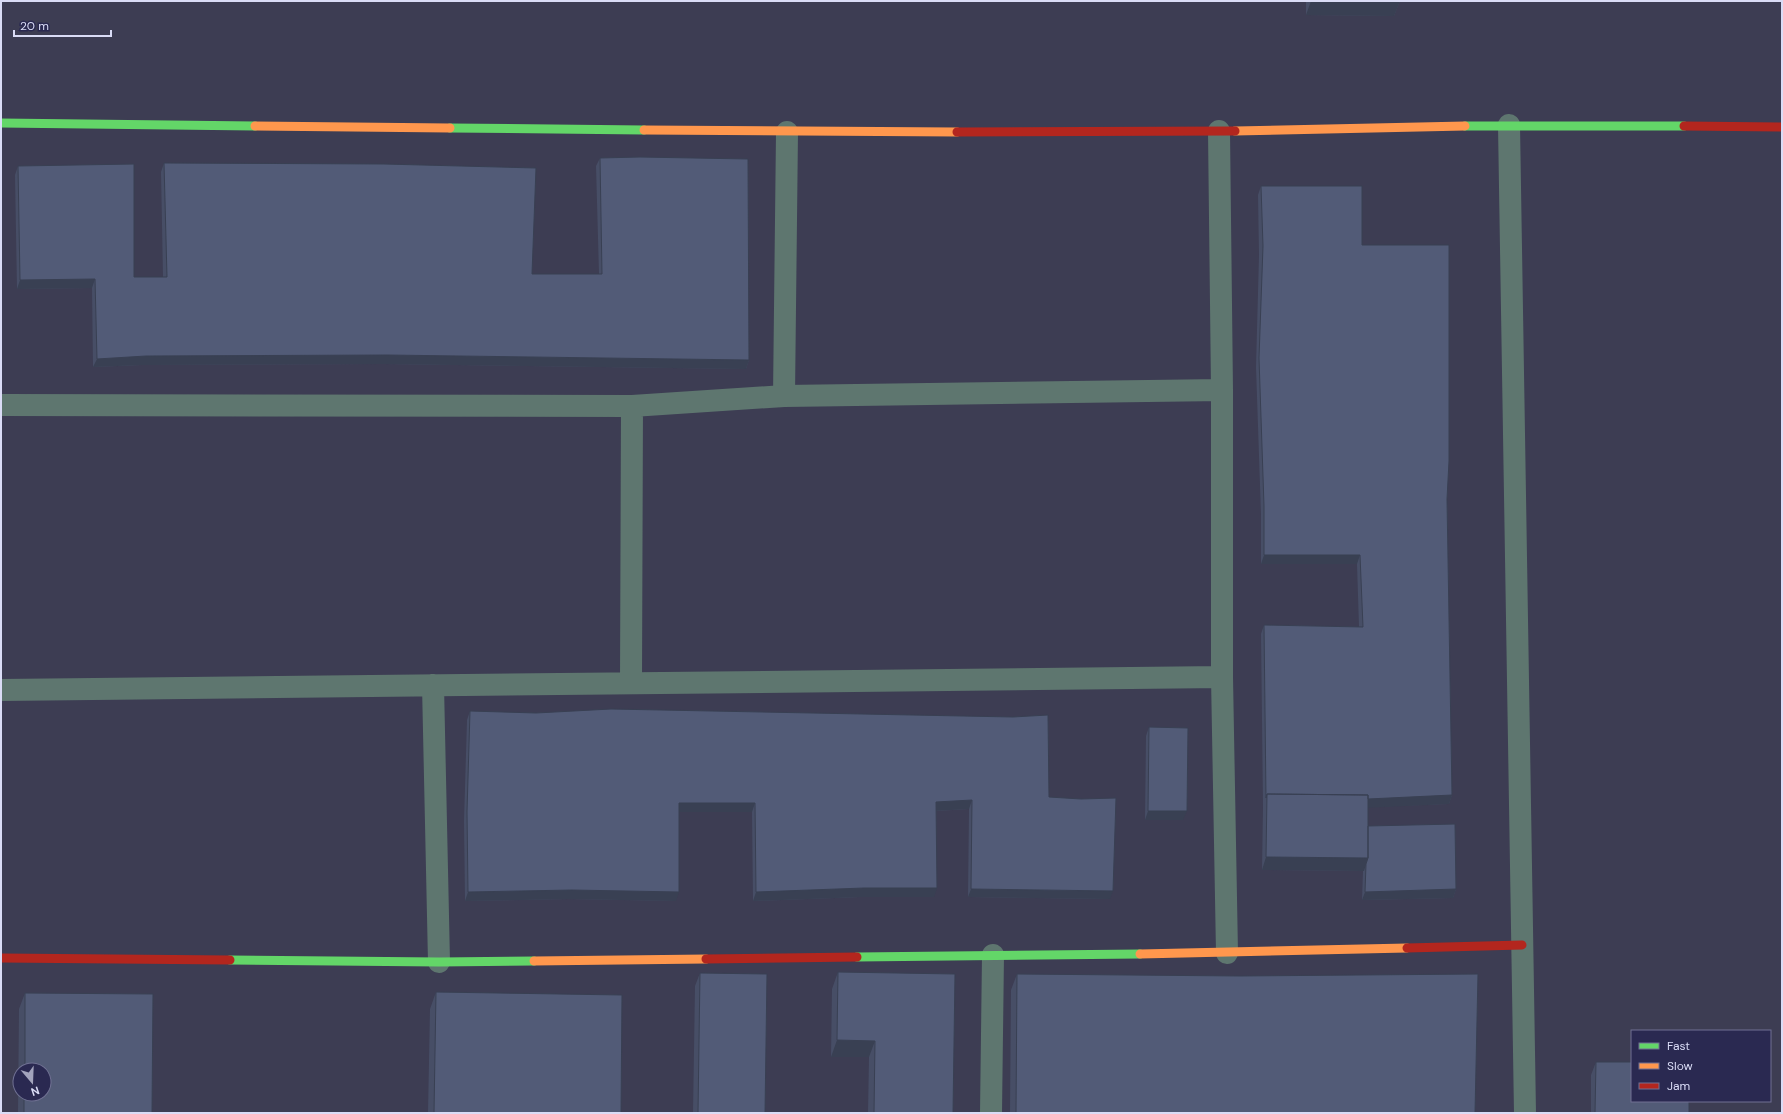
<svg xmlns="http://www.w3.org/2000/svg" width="1783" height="1114" viewBox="0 0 1783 1114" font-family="'DM Sans',sans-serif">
<rect width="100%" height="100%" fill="#3d3d53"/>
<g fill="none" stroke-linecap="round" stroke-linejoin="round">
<path stroke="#5e766f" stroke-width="22" d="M1509,125L1525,1113
M1219,131L1222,390V677L1227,953
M784,396L787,132
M1,405L632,406L784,396L1222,390
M631,682L632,406
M433,685L439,962
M1,690L1222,677
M991,1113L993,955"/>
<path stroke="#63d668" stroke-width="9" d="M1,123L255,126
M1465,126H1684
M450,128L644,130
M857,957L1140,954
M230,960L439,962L534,961"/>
<path stroke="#ff974d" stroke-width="9" d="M255,126L450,128
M644,130L957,132
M1235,131L1465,126
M1140,954L1407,948
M534,961L706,959"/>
<path stroke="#b3261e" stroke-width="9" d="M1684,126L1782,127
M957,132L1235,131
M1407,948L1522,945
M1,958L230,960
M706,959L857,957"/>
</g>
<path fill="#474e66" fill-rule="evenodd" d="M1306,1H1400L1394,16L1306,15Z
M600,158L749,360L746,369L384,364L142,365L93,367L92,288L17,289L15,175L18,166L134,277H163L161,172L164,163L532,274H599L596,166Z
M1261,186L1362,245L1447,499L1452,795L1449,804L1368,807V826L1456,889L1453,898L1362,900L1363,871L1262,870L1263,807L1261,634L1264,625L1359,627L1357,564H1261V515L1256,367L1259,255L1258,195Z
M470,711L1049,797L1110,899L968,897L969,809L936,811L934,897H861L753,901L752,812H679L676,901L569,899L465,901L464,821L467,720Z
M1149,727L1183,820H1145L1146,736Z
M838,972L953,1113H868L869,1057H831L832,989Z
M700,973L765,1113H693L695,986Z
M1017,974L1475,1113H1010L1011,990Z
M436,992L621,1113H428L430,1009Z
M25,993L152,1113H18L19,1009ZM20,1070H44V1094H20Z
M1596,1062L1689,1113H1591V1075Z"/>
<path fill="#394053" d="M1311,1H1400L1394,16L1306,15Z
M95,279L92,288L17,289L20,280Z
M387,355L749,360L746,369L384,364L142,365L93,367L97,359L146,356Z
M1264,555H1360L1357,564H1261Z
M1452,795L1449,804L1363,808L1267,798Z
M972,800L969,809L933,811L936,802Z
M679,803H755L752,812H675Z
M1148,811H1187L1183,820H1145Z
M1266,857L1368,858L1364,871L1262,870Z
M864,888H937L934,897H861L753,901L756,892Z
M971,889L1113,891L1110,899L968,897Z
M1456,889L1453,898L1362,900L1365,892Z
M572,890L679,892L676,901L569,899L465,901L468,892Z
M837,1040L875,1041L869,1057H831Z"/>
<path fill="#525b77" stroke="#394053" d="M640,157L748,159L749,360L387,355L146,356L97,359L95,279L20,280L18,166L134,164V277H167L164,163L384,164L536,168L532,274H602L600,158Z
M1261,186H1362V245H1449V461L1447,499L1452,795L1368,799V795L1267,794L1266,798L1264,625L1363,627L1360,555H1264V506L1259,358L1263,246Z
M611,709L1013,717L1048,715L1049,797L1081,799L1116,798L1113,891L971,889L972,800L936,802L937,888H864L756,892L755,803H679V892L572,890L468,892L467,812L470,711L536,713Z
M1149,727L1188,728L1187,811H1148Z
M1267,794L1368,795V858L1266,857Z
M1455,824L1456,889L1365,892L1366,864L1368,858V826Z
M838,972L955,974L953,1113H874L875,1041L837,1040Z
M700,973L767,974L765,1113H698Z
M1017,974L1240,976L1478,974L1475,1113H1016Z
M436,992L622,995L621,1113H434Z
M25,993L153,994L152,1113H24V1094H44V1070H25Z
M1596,1062H1632V1101H1689V1113H1595Z"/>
<rect width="1783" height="1114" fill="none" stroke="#dadcf6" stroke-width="4"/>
<rect x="1631" y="1030" width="140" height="72" fill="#2a2951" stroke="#707193"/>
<rect x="1639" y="1043" width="20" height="6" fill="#63d668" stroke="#707193"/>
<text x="1667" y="1050" font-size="12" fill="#dadcf6">Fast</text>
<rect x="1639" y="1063" width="20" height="6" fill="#ff974d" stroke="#707193"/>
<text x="1667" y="1070" font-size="12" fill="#dadcf6">Slow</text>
<rect x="1639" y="1083" width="20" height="6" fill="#b3261e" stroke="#707193"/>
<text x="1667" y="1090" font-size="12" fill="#dadcf6">Jam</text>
<g transform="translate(32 1082) rotate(161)"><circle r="19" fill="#2a2951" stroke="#707193"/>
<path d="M0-3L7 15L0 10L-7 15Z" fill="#a3a4bd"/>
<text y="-6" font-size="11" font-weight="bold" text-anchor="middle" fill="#dadcf6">N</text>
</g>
<path d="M14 30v6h97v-6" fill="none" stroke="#dadcf6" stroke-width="2"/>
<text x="20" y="30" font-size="12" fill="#dadcf6" stroke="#2a2951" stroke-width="3" paint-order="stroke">20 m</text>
</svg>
